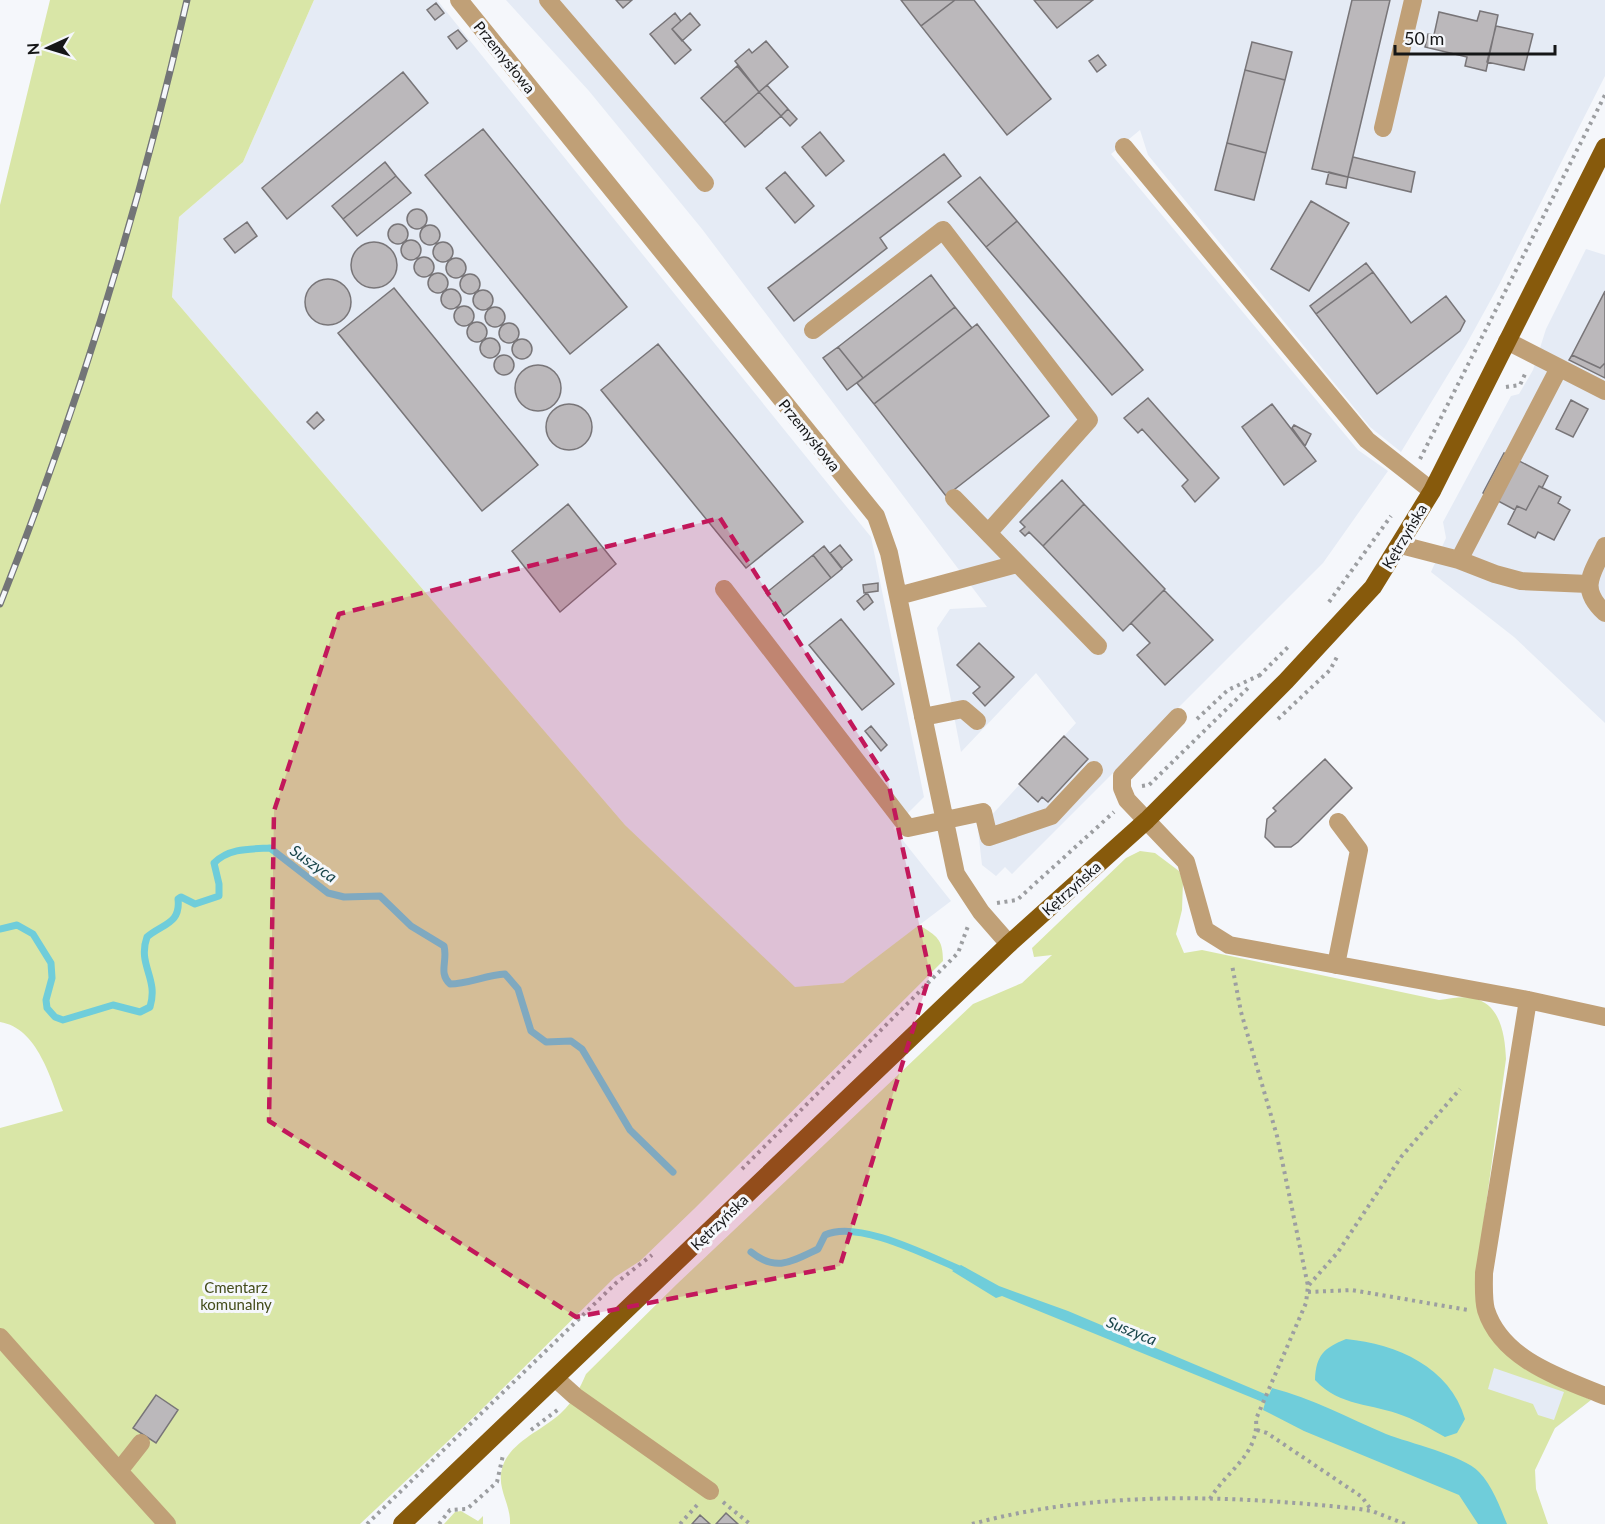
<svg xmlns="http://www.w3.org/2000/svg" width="1605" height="1524" viewBox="0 0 1605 1524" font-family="Lato,sans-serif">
<rect width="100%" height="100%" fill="#f5f7fb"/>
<path fill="#e5ebf5" d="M314,0H437L871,537L924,797L893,828L951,901L843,983L795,988L625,825L172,297L179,217L243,162Z
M506,0H1605V76L1499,285L1466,345L1401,452L1370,427L1148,155L1140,130L1111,154L1358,450L1388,471L1323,563L1012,874L1005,867L996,876L982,865L978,830L1076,723L1036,673L961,752L937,628L950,609L987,607L702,229L589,91Z
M1586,249L1605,255V723L1514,637L1431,572L1446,538L1443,522L1511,396L1519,394L1533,370L1546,329Z
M1481,1362L1591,1400L1502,1470Z"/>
<path fill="#d9e6a7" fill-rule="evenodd" d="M50,0H314L243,162L179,217L172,297L625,825L795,987L843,983L919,925C937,936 943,939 943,961L694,1209L640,1261L615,1277L479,1412L360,1524H0V1128L63,1111C51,1080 38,1028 0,1022V205Z
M1140,851L1155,853L1179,871L1183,881L1182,910L1176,934L1184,953L1202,950L1439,1000C1449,999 1462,996 1472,998C1501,1003 1505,1036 1506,1059L1476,1278L1491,1334L1497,1346L1530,1372L1591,1400L1555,1428L1535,1470L1536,1489L1548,1524H510C511,1506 499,1492 501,1474C505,1443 541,1432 561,1413C573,1402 580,1388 586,1374L677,1284L973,1004L1022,983L1052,955L1034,957L1032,948L1126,858ZM1494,1368L1564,1392L1554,1420L1538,1415L1533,1404L1488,1389Z
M461,1511L478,1521L483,1516V1524H444L455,1512Z"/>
<path fill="#6fcdda" d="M961,1265L999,1286L1068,1311L1265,1394L1269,1395L1272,1388C1312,1398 1348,1418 1386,1434C1409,1443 1463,1455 1479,1472C1492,1485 1500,1507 1507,1524H1478L1459,1495L1304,1431L1263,1410L1265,1403L1002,1296L996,1298L952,1271Z
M1346,1339C1397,1344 1450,1367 1465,1419L1457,1433L1445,1437C1432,1430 1418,1421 1404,1416C1372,1403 1340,1407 1315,1380C1316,1355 1324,1348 1346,1339Z"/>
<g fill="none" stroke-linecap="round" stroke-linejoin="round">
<path stroke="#6fcdda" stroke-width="7" d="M0,929L17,925L33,934L51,963L52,978L46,1000L47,1008L55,1017L63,1020L113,1005L140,1012L150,1007C159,978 137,965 147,937C162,924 181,924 178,899L181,897L195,904L219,896V884L214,863C229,848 250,849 270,848L328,893L344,897L380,896L411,926L444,946C448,961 438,973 450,984C468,984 486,975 505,974L518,989L531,1031L546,1042L571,1041L582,1049L630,1130L673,1172
M751,1252C776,1272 791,1262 818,1249L825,1235C858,1219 930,1257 964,1271"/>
</g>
<path fill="#bbb8bb" stroke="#787578" stroke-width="1.5" d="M616,0H632L623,8Z
M901,0H955L921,26Z
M955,0H974L1051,99L1007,135L921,26Z
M1034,0H1093L1057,28Z
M1352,0H1390L1348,177L1312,169Z
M436,3L444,13L435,20L427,10Z
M1480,11L1498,15L1486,71L1465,66L1467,57L1425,47L1428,34L1434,35L1439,12L1477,21Z
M675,13L681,21L672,29L691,50L675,64L650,34Z
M690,13L700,25L682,41L672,29Z
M1496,26L1533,34L1524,70L1487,62Z
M458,30L467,41L457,49L448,37Z
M766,41L788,67L759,92L735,61L749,49L752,53Z
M1252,42L1292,52L1285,80L1245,70Z
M1098,55L1106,65L1097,72L1089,61Z
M737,66L759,92L724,123L701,98Z
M1245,70L1285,80L1266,153L1227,143Z
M403,72L428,103L287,219L262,188Z
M767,85L788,109L781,116L759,92Z
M759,92L781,116L745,147L724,123Z
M788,109L797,119L790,126L781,116Z
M483,129L627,307L570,354L425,175Z
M820,132L844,161L826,176L802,147Z
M1227,143L1266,153L1254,200L1215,190Z
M944,154L961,176L880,238L887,248L794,321L768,288Z
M1353,157L1415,172L1411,192L1348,177Z
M385,162L396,176L343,219L332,206Z
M785,172L814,206L795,223L766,188Z
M1329,172L1348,177L1346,188L1326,184Z
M396,176L411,193L357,236L343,219Z
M980,177L1017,221L986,247L948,202Z
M1311,201L1349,223L1309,291L1271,269Z
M407 219a10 10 0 1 1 20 0a10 10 0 1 1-20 0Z
M1017,221L1143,370L1112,395L986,247Z
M247,222L257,236L235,253L224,239Z
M388 234a10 10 0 1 1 20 0a10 10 0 1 1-20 0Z
M420 235a10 10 0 1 1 20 0a10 10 0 1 1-20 0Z
M401 250a10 10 0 1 1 20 0a10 10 0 1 1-20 0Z
M351 265a23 23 0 1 1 46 0a23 23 0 1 1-46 0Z
M433 252a10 10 0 1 1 20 0a10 10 0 1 1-20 0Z
M414 267a10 10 0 1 1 20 0a10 10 0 1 1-20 0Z
M446 268a10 10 0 1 1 20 0a10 10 0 1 1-20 0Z
M1366,263L1373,272L1316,314L1310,306Z
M1373,272L1411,323L1446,296L1465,321L1460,331L1377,394L1316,314Z
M428 283a10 10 0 1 1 20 0a10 10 0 1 1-20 0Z
M460 284a10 10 0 1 1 20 0a10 10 0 1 1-20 0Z
M931,275L955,307L863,378L838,347Z
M305 302a23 23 0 1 1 46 0a23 23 0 1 1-46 0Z
M394,288L538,465L482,511L338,333Z
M441 299a10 10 0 1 1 20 0a10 10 0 1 1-20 0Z
M473 300a10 10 0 1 1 20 0a10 10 0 1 1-20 0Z
M1605,291V363L1600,368L1572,355Z
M454 316a10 10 0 1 1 20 0a10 10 0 1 1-20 0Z
M955,307L972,328L874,404L857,383Z
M485 317a10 10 0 1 1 20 0a10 10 0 1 1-20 0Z
M467 332a10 10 0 1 1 20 0a10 10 0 1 1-20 0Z
M499 333a10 10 0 1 1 20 0a10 10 0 1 1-20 0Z
M977,324L1049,416L946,496L874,404Z
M480 348a10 10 0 1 1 20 0a10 10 0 1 1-20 0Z
M512 349a10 10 0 1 1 20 0a10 10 0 1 1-20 0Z
M658,344L803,522L746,568L601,390Z
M838,347L863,378L847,390L823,358Z
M1572,355L1600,368L1605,363V378L1569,360Z
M494 365a10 10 0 1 1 20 0a10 10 0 1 1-20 0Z
M515 388a23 23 0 1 1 46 0a23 23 0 1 1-46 0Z
M1148,398L1219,478L1195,502L1182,486L1188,480L1142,429L1138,433L1124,418Z
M1571,400L1588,409L1573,437L1556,429Z
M1272,404L1316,461L1284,485L1242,427Z
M546 427a23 23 0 1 1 46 0a23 23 0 1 1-46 0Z
M317,412L324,420L314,429L307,422Z
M1294,425L1311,434L1305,446L1292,428Z
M1504,453L1548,476L1542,488L1539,486L1526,510L1517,506L1515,510L1483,493Z
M1062,480L1084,504L1043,546L1029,532L1025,536L1020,531L1025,527L1020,522Z
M1539,486L1561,497L1558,503L1570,510L1554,540L1538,532L1535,538L1508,524L1517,506L1526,510Z
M568,504L616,564L560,612L512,551Z
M1084,504L1165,589L1123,631L1043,546Z
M840,545L852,560L842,568L830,553Z
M824,546L842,569L831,578L813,555Z
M813,555L831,578L784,616L766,593Z
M878,583V591L864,593L863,585Z
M1164,590L1213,640L1165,685L1137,655L1150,643L1131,623Z
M867,593L873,602L864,610L857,601Z
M841,619L894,684L862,710L809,645Z
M979,643L1014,677L985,706L973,693L980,687L957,665Z
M871,726L887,745L881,751L865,731Z
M1064,736L1088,759L1048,802L1042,797L1038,802L1019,784Z
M1325,759L1352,788L1298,842L1291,847H1275L1265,837L1267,819L1276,811L1273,808Z
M156,1395L178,1410L156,1443L133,1428Z
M726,1513L738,1524H716Z
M700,1515L710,1524H692Z"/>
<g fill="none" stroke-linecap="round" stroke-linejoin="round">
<path stroke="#9c9ea1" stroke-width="4" stroke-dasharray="3 4.5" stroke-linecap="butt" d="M1506,387L1520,385L1526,372
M1420,459L1605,95
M1329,602L1391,516
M1259,676L1290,645
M1197,719L1228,690L1260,675
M1278,719L1330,670L1338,655
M1142,786L1149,785L1250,686
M997,903L1017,900L1114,812
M742,1169L958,953L968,926
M1309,1285L1338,1252L1401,1157L1460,1089
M1308,1292L1352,1290L1468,1310
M531,1430L560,1408
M1257,1430L1267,1433L1362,1497L1372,1511
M1210,1499C1226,1471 1259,1455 1256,1419L1306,1303L1308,1286L1277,1136L1241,1012L1232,965
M723,1502L750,1524
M367,1524L616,1283L652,1255
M439,1524L450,1510L467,1509L497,1482L503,1455
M680,1524L698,1504
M972,1524C1097,1490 1230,1495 1359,1509L1372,1511L1405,1524"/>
<path stroke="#c0a077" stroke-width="18" d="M459,0L876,516L889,553L956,874L981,912L1009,944
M548,0L705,183
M1383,128L1413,0
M1124,147L1367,440L1432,491
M813,330L943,230L1089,420L988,533
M1507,341L1605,391
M954,498L1098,646
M1401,545L1459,560L1559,368
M1605,546C1592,574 1578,588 1605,613
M1459,560L1495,574L1521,581L1588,584
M724,589L908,828L983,812L989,837L1051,816L1094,770
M898,596L1017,564
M923,717L963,709L977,721
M1178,717L1122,776V788L1127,800L1186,862L1205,930L1229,945L1528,1000L1605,1017
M1336,965L1359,850L1338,822
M1528,1000L1484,1273C1484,1284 1483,1299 1486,1310C1502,1360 1561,1378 1605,1396
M0,1337L119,1471
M555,1378L575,1396L710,1491
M141,1443L119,1471L167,1524"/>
<path stroke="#875a0c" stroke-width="18" d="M402,1524L1009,944L1147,820L1286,681L1373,587L1432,491L1605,147"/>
<g stroke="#737577" stroke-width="7">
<path id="rail" d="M0,604C78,408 140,206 187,0"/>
</g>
<use href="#rail" stroke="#f5f7fb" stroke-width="4.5" stroke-dasharray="14" stroke-linecap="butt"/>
</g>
<path fill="#c2185b" fill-opacity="0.2" stroke="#c2185b" stroke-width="4.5" stroke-dasharray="12 8" stroke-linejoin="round" d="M720,518L888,781L930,974L840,1266L576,1317L269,1121L274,811L339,614Z"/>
<g text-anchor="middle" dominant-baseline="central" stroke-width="6" stroke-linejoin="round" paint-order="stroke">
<g font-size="15" fill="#151617" stroke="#f5f7fb">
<text transform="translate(505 57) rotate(51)">Przemysłowa</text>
<text transform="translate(810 435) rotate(51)">Przemysłowa</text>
<text transform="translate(1404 536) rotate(-59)">Kętrzyńska</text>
<text transform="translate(1071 888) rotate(-42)">Kętrzyńska</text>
<text transform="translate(719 1222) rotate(-44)">Kętrzyńska</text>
</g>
<g font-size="15" fill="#434c1a" stroke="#f5f7fb">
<text x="236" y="1287">Cmentarz<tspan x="236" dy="17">komunalny</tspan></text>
</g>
<g font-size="16" font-style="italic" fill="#19454a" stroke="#f5f7fb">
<text transform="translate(314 863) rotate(35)">Suszyca</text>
<text transform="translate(1132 1330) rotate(22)">Suszyca</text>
</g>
</g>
<g transform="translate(48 48) rotate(266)" stroke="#f5f7fb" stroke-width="4.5" paint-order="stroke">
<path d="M0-4.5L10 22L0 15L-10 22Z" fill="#151617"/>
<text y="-9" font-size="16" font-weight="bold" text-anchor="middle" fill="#151617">N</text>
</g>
<path d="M1395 45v9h160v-9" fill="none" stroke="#151617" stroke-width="3"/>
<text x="1404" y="45" font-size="18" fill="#151617" stroke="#f5f7fb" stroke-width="4.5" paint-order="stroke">50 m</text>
</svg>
